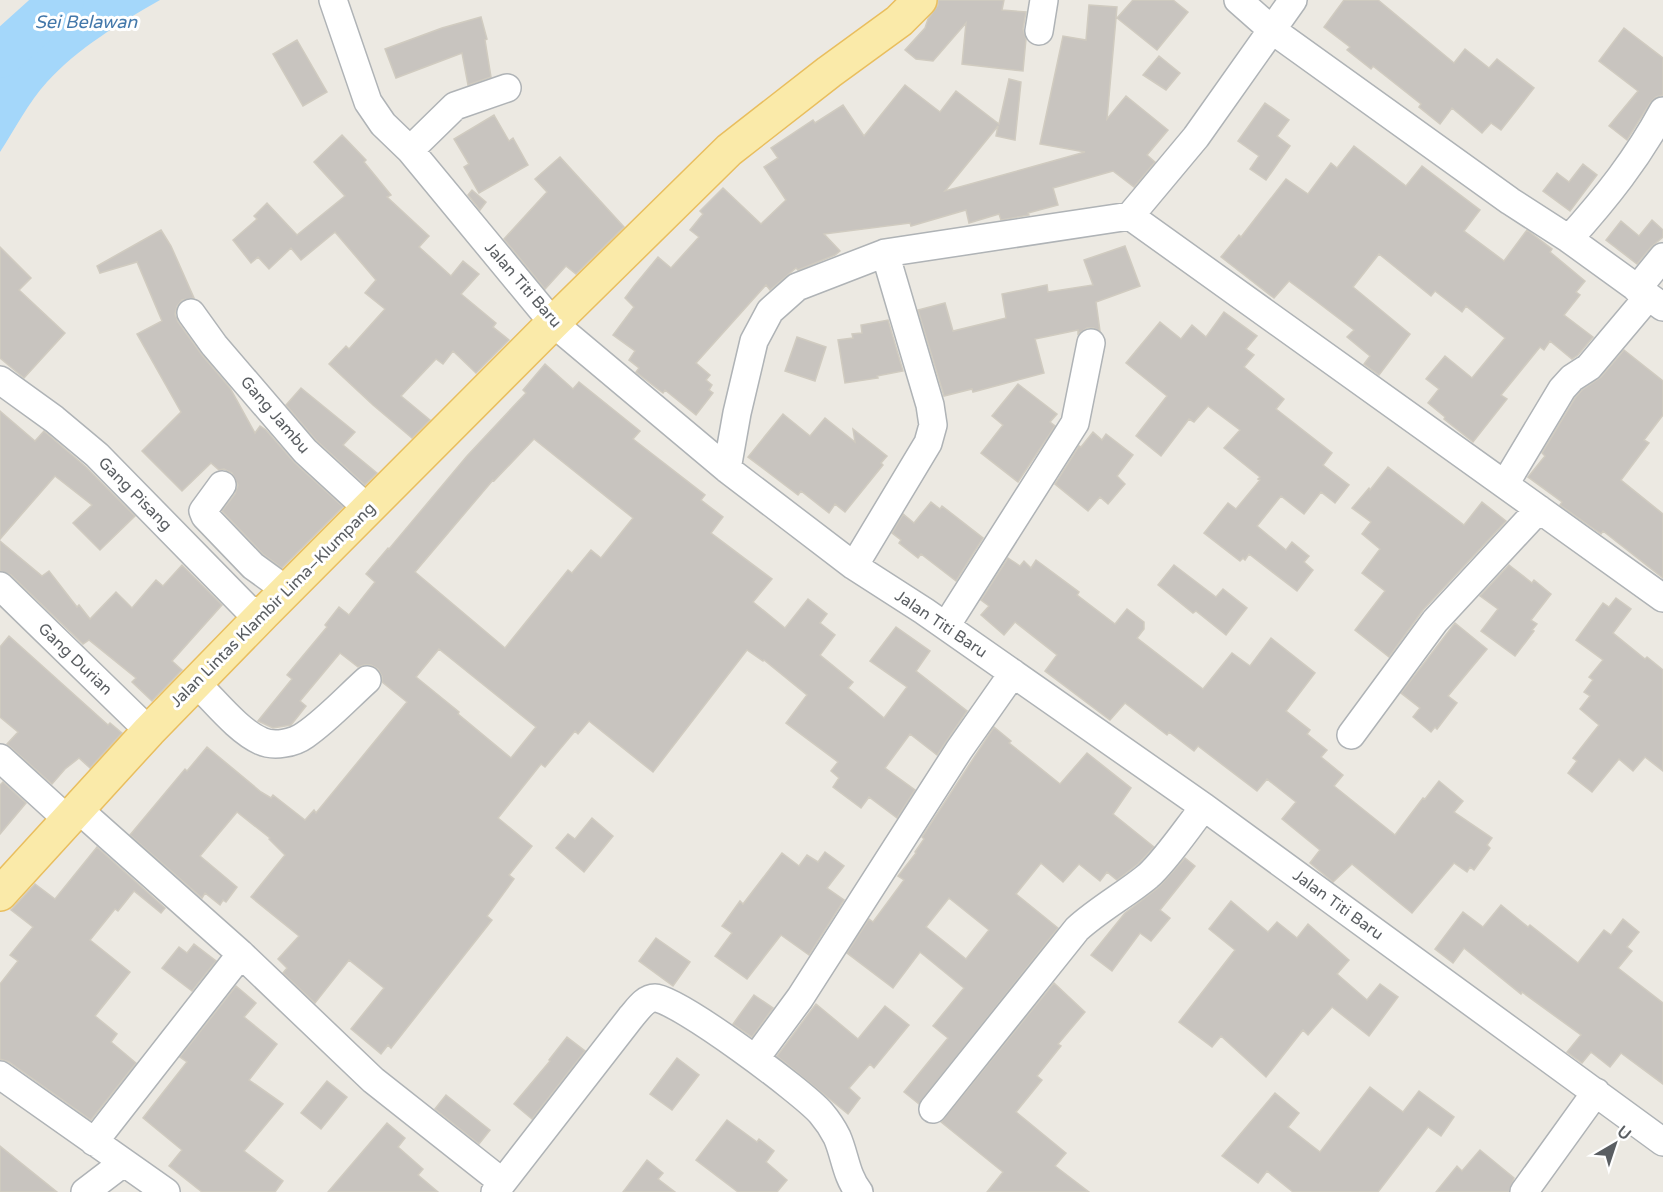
<svg xmlns="http://www.w3.org/2000/svg" width="1663" height="1192" viewBox="0 0 1663 1192" font-family="'Varela Round',sans-serif">
<style>
.water{fill:#a4d7fa}
.lines{fill:none;stroke-linecap:round;stroke-linejoin:round}
.river{stroke:#a4d7fa;stroke-width:44}
.building{fill:#c8c4bf;stroke:#d0cbc0;stroke-width:1.5;fill-rule:evenodd}
.minor-casing{stroke:#afb3b6;stroke-width:30}
.major-casing{stroke:#e9be5e;stroke-width:36}
.minor{stroke:#fff;stroke-width:27}
.major{stroke:#faeaa9;stroke-width:33}
.labels{text-anchor:middle;dominant-baseline:central;stroke-width:6;stroke-linejoin:round;paint-order:stroke}
.street-label{font-size:16px;fill:#5a5e62;stroke:#fff}
.water-label{font-size:18px;font-style:italic;fill:#4378aa;stroke:#fff}
</style>
<rect width="100%" height="100%" fill="#ece9e2"/>
<!-- water -->
<path class="water" d="M78,0H160C121,22 77,49 47,82C28,103 15,129 0,152V69Z"/>
<g class="lines">
<!-- river -->
<path class="river" d="M0,56L62,0"/>
</g>
<!-- building -->
<path class="building" d="M938,0H1004L1002,10L1026,12L1023,29L1026,39L1023,71L962,64L966,23L933,61L916,59L905,50L925,28L928,19L938,5Z
M1133,0H1173L1188,12L1157,50L1117,18Z
M1344,0H1378L1454,63L1465,49L1489,68L1497,59L1534,88L1501,130L1491,123L1482,133L1452,108L1440,124L1419,107L1421,104L1373,66L1371,69L1347,50L1350,47L1324,27Z
M1089,5L1117,7L1107,119L1126,96L1168,130L1147,155L1155,162L1134,187L1113,171L1053,188L1058,205L1028,213L1029,215L1001,220L999,214L969,223L966,210L911,226L910,223L824,234L840,251L835,255L798,270L796,268L770,290L766,285L696,363L710,375L706,380L712,385L709,390L713,393L696,415L665,390L663,393L636,372L639,368L629,360L635,351L613,335L634,307L625,298L634,286L658,257L671,268L699,237L690,230L703,214L700,211L723,188L761,224L786,200L764,167L778,158L771,148L813,120L815,123L843,105L864,136L905,85L940,112L956,91L999,124L1009,79L1021,82L1015,140L996,136L998,126L945,191L1085,152L1040,144L1063,36L1086,40Z
M481,17L487,39L485,40L491,77L468,85L462,53L396,78L385,49L442,28Z
M1624,28L1663,58V95L1656,97L1650,103L1627,140L1609,126L1638,91L1599,61Z
M297,40L327,92L303,106L273,54Z
M1159,56L1180,73L1166,90L1143,75Z
M1265,103L1289,120L1277,136L1290,146L1266,180L1250,169L1259,156L1238,141Z
M494,115L509,141L513,138L528,165L479,193L464,167L469,164L454,139Z
M342,135L366,160L364,162L391,195L387,197L429,236L419,247L451,276L463,261L479,274L461,294L496,323L493,327L509,340L476,373L453,351L443,364L436,359L401,396L430,420L412,438L373,405L329,364L346,346L349,349L385,309L365,293L376,280L335,232L301,260L291,248L269,269L258,257L251,263L233,240L257,219L254,216L267,203L297,235L345,196L314,162Z
M1354,146L1406,186L1422,166L1480,210L1464,231L1504,261L1527,230L1552,249L1550,252L1585,281L1576,292L1580,295L1564,315L1593,337L1578,355L1572,359L1550,341L1544,350L1540,347L1501,395L1507,399L1473,442L1444,419L1445,417L1428,403L1439,389L1426,379L1445,356L1472,378L1505,338L1466,306L1462,312L1435,291L1431,296L1379,254L1353,287L1410,334L1379,375L1364,364L1370,356L1347,337L1354,330L1316,301L1289,281L1274,298L1221,257L1239,235L1241,237L1286,179L1308,194L1331,163L1337,168Z
M560,157L624,227L576,274L566,266L545,289L504,239L547,192L535,179Z
M1583,164L1597,175L1570,211L1543,191L1557,173L1569,182Z
M472,190L486,202L480,210L468,195Z
M1652,220L1663,230V237L1651,247L1637,264L1606,240L1621,221L1639,236Z
M161,230L171,246L194,298L182,300L177,306L175,314L178,322L202,355L230,388L255,433L260,426L266,430L294,462L343,507L282,568L263,554L222,511L235,494L238,485L232,473L224,469L219,470L211,463L182,491L142,451L181,412L137,334L162,321L137,262L100,273L97,266Z
M1125,246L1140,286L1096,302L1100,331L1094,328H1087L1078,334V330L1035,339L1044,373L973,392L972,389L944,396L918,310L945,303L953,331L1006,318L1002,294L1047,285L1048,292L1093,285L1084,260Z
M0,247L31,278L19,290L65,333L24,378L0,358Z
M1224,312L1257,336L1246,349L1254,355L1244,367L1284,399L1276,409L1332,453L1323,465L1349,485L1335,503L1321,492L1304,514L1281,496L1257,526L1286,550L1292,542L1309,556L1304,562L1313,570L1297,591L1249,554L1245,560L1243,558L1240,561L1204,533L1228,503L1236,509L1260,480L1258,479L1260,477L1224,448L1240,430L1208,406L1194,422L1189,419L1161,456L1136,436L1167,396L1126,363L1160,322L1181,339L1192,325L1206,337Z
M888,320L903,371L877,376L878,378L845,383L838,340L853,338L852,334L862,333L861,325Z
M797,337L826,347L815,381L785,371Z
M1624,350L1663,381V415L1644,440L1649,443L1621,480L1663,514V578L1603,531L1601,534L1560,505L1562,502L1528,477L1545,456L1542,453L1575,398L1582,390L1601,377Z
M545,364L573,389L579,382L640,431L633,439L705,495L701,500L723,517L711,533L772,579L753,602L785,628L808,599L827,614L820,623L835,635L820,655L853,682L848,688L884,718L907,687L870,661L896,627L930,651L916,671L967,711L937,755L910,734L885,768L915,790L897,818L869,797L861,808L833,787L839,778L831,771L838,762L786,723L807,695L764,660L763,661L747,650L653,772L589,721L578,734L575,731L545,767L541,764L498,818L532,846L509,875L514,879L487,916L492,920L391,1048L388,1045L381,1054L351,1029L384,988L349,960L315,1003L283,973L287,968L278,959L299,936L251,897L285,855L269,839L270,838L237,812L200,856L237,887L226,902L223,900L220,905L205,893L202,898L130,835L185,769L187,771L207,747L261,792L271,798L273,795L305,820L314,810L316,813L407,702L382,682V676L378,669L371,665H364L358,667L340,653L300,701L306,706L291,725L273,728L258,721L292,679L287,675L327,627L325,625L339,607L349,615L375,582L366,574L388,548L389,549L467,456L526,393L523,390ZM534,439L633,518L601,558L591,550L572,573L568,570L505,648L415,572L493,480L494,481ZM439,649L536,727L511,758L458,714L459,712L416,677Z
M1018,384L1057,414L1050,422L1055,426L1018,482L981,453L1003,425L992,416Z
M301,388L355,432L343,445L377,473L365,485L316,440L286,405Z
M0,411L35,441L44,431L86,467L135,516L100,550L73,523L92,505L55,476L0,539Z
M783,414L810,436L825,418L855,442L853,429L887,456L881,463L883,465L845,512L835,504L829,513L801,491L798,495L748,457Z
M1093,432L1102,440L1106,434L1133,455L1117,476L1125,484L1108,504L1100,497L1088,511L1055,484L1079,446L1081,447Z
M1388,467L1464,525L1482,502L1506,521L1423,610L1389,657L1355,630L1385,591L1362,573L1380,549L1362,534L1371,522L1352,508L1369,488L1370,490Z
M931,502L940,509L942,506L983,538L956,581L921,554L918,558L899,543L901,540L892,533L903,514L914,523Z
M0,541L42,576L49,571L77,607L79,605L90,619L116,592L132,608L156,580L163,586L182,565L222,605L172,661L182,670L152,701L132,682L136,678L89,640L83,644L11,575L0,571Z
M1008,558L1020,566L1024,561L1031,568L1036,560L1079,592L1077,595L1115,624L1127,609L1144,622V629L1137,638L1203,689L1232,653L1250,666L1271,638L1315,673L1286,711L1310,730L1307,734L1327,750L1321,757L1343,775L1334,786L1395,835L1423,798L1425,799L1439,781L1463,801L1454,812L1492,838L1487,845L1490,848L1474,870L1470,867L1467,872L1454,863L1412,913L1352,864L1333,882L1310,863L1320,850L1282,819L1296,802L1267,779L1257,791L1198,746L1194,751L1169,732L1167,735L1125,703L1110,720L1045,671L1057,655L1015,622L1004,635L981,615L989,606L981,600Z
M1174,565L1216,597L1223,589L1247,608L1226,635L1196,611L1193,613L1158,585Z
M1509,565L1532,583L1534,580L1551,594L1531,620L1537,624L1532,630L1534,631L1515,656L1481,631L1498,609L1480,596Z
M1616,598L1631,609L1613,633L1645,659L1647,657L1663,670V771L1645,757L1633,771L1619,759L1592,792L1568,773L1577,761L1573,758L1599,725L1580,709L1590,696L1584,692L1593,680L1589,677L1603,660L1576,640L1603,603L1609,607Z
M1455,623L1487,649L1448,696L1457,703L1437,729L1435,727L1431,732L1413,717L1420,708L1401,693Z
M9,636L108,725L110,723L122,733L90,768L79,758L65,769L52,784L7,744L18,732L0,717V647Z
M994,727L1011,741L1009,743L1060,784L1087,753L1131,788L1113,814L1154,847L1138,864L1117,880L1107,872L1100,881L1079,864L1063,882L1041,863L1016,894L1058,928L919,1104L904,1092L948,1038L933,1026L964,988L920,952L893,988L847,953L869,919L873,922L904,880L898,876L916,853L915,852L924,839L922,837ZM949,898L989,930L966,959L926,927Z
M3,782L26,803L0,834V785Z
M592,818L613,836L584,872L556,848L568,834L575,839Z
M97,847L165,908L161,913L134,891L118,911L115,909L90,940L130,972L95,1016L117,1034L111,1042L136,1063L91,1120L9,1062L0,1059V984L18,961L10,955L33,927L11,910L35,884L55,899Z
M825,852L844,866L827,888L844,900L809,955L781,935L747,979L715,956L732,933L722,926L740,901L743,904L782,853L799,866L807,855L818,862Z
M1185,858L1195,866L1160,910L1170,918L1151,941L1140,933L1112,971L1091,955L1125,913L1159,887Z
M1231,901L1268,932L1277,922L1297,938L1308,924L1349,960L1337,974L1367,1000L1380,984L1398,997L1369,1036L1332,1007L1308,1035L1303,1030L1266,1077L1221,1036L1212,1047L1179,1022L1235,950L1209,929Z
M1501,905L1528,927L1530,925L1578,963L1604,930L1611,935L1623,919L1639,932L1627,947L1632,951L1618,968L1663,1003V1084L1621,1053L1610,1067L1591,1052L1582,1063L1567,1052L1581,1035L1522,992L1521,994L1464,948L1453,963L1435,949L1463,912L1483,927Z
M656,938L690,962L673,986L639,961Z
M194,944L216,961L192,991L162,968L179,947L187,953Z
M1054,983L1085,1012L1058,1044L1061,1046L1037,1076L1042,1080L1016,1112L1066,1153L1055,1166L1089,1192H987L1003,1172L941,1122Z
M236,986L256,1003L244,1017L277,1044L249,1080L283,1104L244,1151L283,1181L275,1192H202L169,1166L182,1150L143,1118L187,1062L180,1057Z
M754,995L773,1008L752,1037L733,1024Z
M816,1004L858,1039L885,1006L909,1025L874,1068L870,1064L849,1088L860,1098L848,1114L777,1056Z
M567,1037L585,1051L532,1119L514,1104L550,1061L549,1060Z
M677,1058L699,1075L672,1110L650,1094Z
M327,1081L347,1097L321,1129L301,1113Z
M1370,1087L1403,1112L1419,1091L1454,1117L1441,1136L1428,1127L1378,1192H1293L1267,1171L1258,1183L1222,1156L1275,1093L1299,1113L1288,1127L1320,1152Z
M446,1095L490,1130L479,1144L435,1109Z
M727,1120L757,1142L759,1139L774,1151L766,1162L787,1180L777,1192H738L696,1160Z
M387,1123L405,1138L398,1147L423,1169L418,1175L438,1192H328Z
M0,1146L57,1192H0Z
M1480,1150L1514,1178L1509,1192H1436L1457,1166L1462,1171Z
M647,1160L663,1173L658,1179L675,1192H623Z"/>
<g class="lines">
<defs>
<path id="minor" d="M333,0L368,102L383,124L410,150L553,323L727,469L854,566L924,611L1204,807L1663,1142
M1238,0L1272,30L1510,201L1569,239L1663,307
M1039,31L1044,0
M410,150L455,106L507,88
M1130,216L1663,598
M1569,239C1606,198 1637,159 1663,111
M1637,289L1663,257
M191,313L214,345L305,451L368,509
M0,380L54,419L97,455L248,609L264,613
M727,469L737,413L754,341L770,311L797,287L885,253L1130,216L1196,137L1293,0
M1505,484L1562,389L1572,378L1589,367L1648,297
M222,485L203,511L205,516L253,566L286,590
M854,566L928,443L933,425L930,405L885,253
M0,586L149,731
M946,626L1075,423L1091,343
M196,683C214,700 238,731 261,741C274,747 294,743 305,735C327,720 347,698 367,680
M1351,735L1435,621L1539,509
M0,758L68,820
M78,809L241,954L373,1080L502,1182
M755,1059L800,998L959,750L1013,673
M0,1075L166,1192
M933,1109L1077,929C1099,909 1125,895 1148,876C1166,860 1188,827 1204,807
M94,1142L241,954
M85,1192L123,1163
M495,1192L631,1017C638,1009 645,998 655,998C677,998 804,1093 821,1113C827,1120 833,1129 837,1137C845,1155 846,1176 859,1192
M1524,1192L1596,1092"/>
<path id="major" d="M0,894L149,731L264,613L553,323L729,150L829,72L899,21L920,0"/>
</defs>
<!-- minor casing -->
<use href="#minor" class="minor-casing"/>
<!-- major casing -->
<use href="#major" class="major-casing"/>
<!-- minor -->
<use href="#minor" class="minor"/>
<!-- major -->
<use href="#major" class="major"/>
</g>
<g class="labels">
<!-- street labels -->
<g class="street-label">
<text transform="translate(523 285) rotate(49)">Jalan Titi Baru</text>
<text transform="translate(275 415) rotate(49)">Gang Jambu</text>
<text transform="translate(135 494) rotate(45)">Gang Pisang</text>
<text transform="translate(273 605) rotate(-45)">Jalan Lintas Klambir Lima–Klumpang</text>
<text transform="translate(941 624) rotate(34)">Jalan Titi Baru</text>
<text transform="translate(75 659) rotate(44)">Gang Durian</text>
<text transform="translate(1338 905) rotate(36)">Jalan Titi Baru</text>
</g>
<!-- water labels -->
<g class="water-label">
<text x="86" y="22">Sei Belawan</text>
</g>
</g>
<!-- north arrow -->
<g transform="translate(1615 1144) rotate(39)" stroke="#ffffff" stroke-width="4.5" paint-order="stroke">
<path d="M0-4.5L10 22L0 15L-10 22Z" fill="#5a5e62"/>
<text y="-9" font-size="16" font-weight="bold" text-anchor="middle" fill="#5a5e62">U</text>
</g>
</svg>
